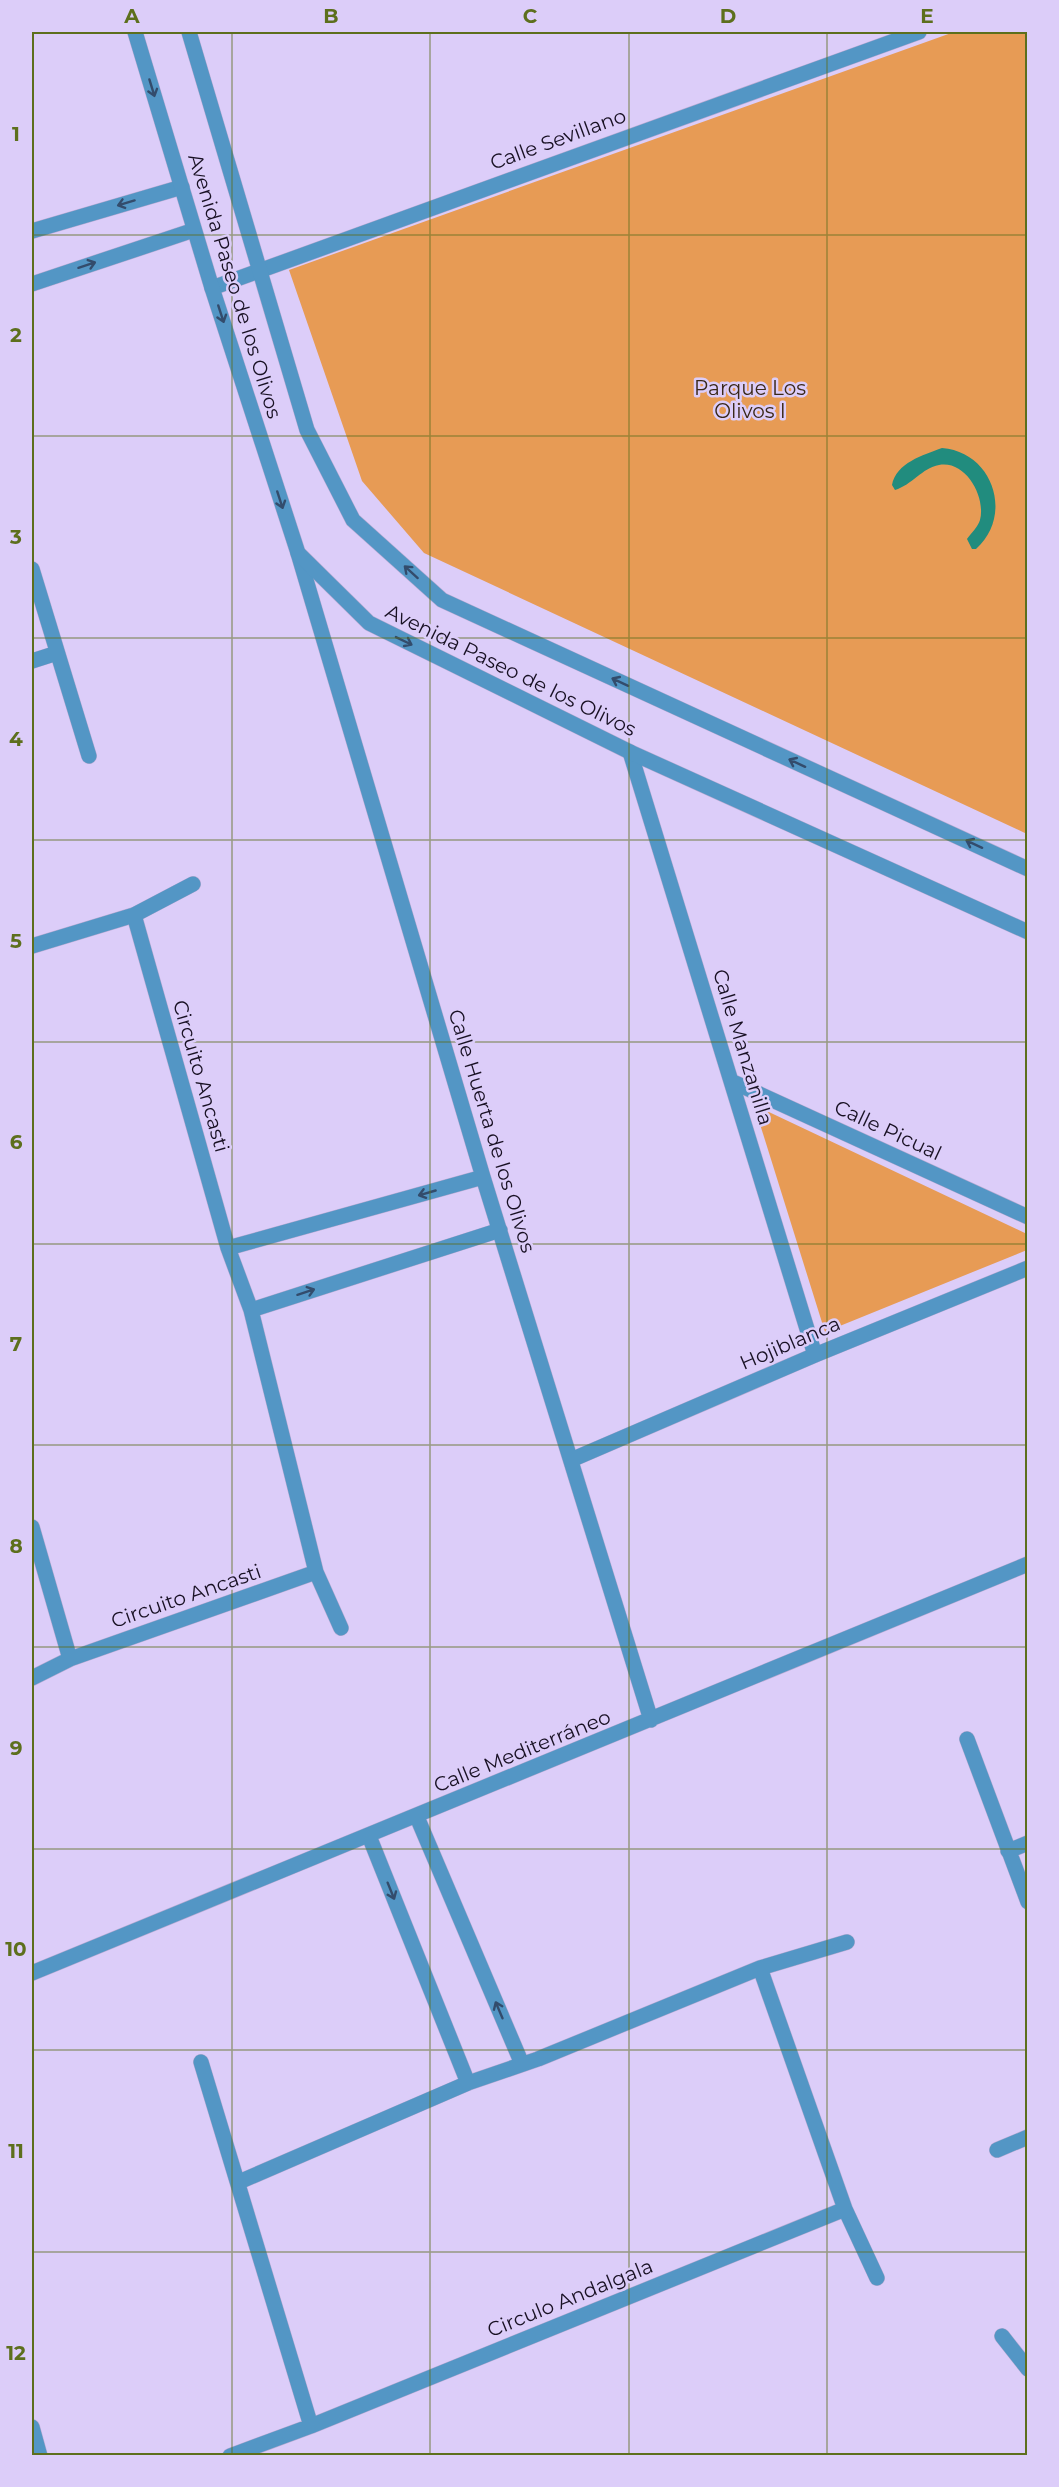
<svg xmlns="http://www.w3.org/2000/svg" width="1059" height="2487" viewBox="0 0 1059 2487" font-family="Montserrat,sans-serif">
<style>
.green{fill:#e79b55}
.water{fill:#218c7e}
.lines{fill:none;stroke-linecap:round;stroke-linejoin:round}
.minor-casing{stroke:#b9abd2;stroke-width:16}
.tertiary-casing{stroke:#b9abd2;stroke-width:16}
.minor{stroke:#5396c5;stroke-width:15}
.tertiary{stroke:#5396c5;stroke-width:15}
.oneway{stroke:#334c6c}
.grid{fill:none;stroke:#5d6f1d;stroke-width:1.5;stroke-opacity:0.55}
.labels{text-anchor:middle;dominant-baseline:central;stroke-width:5;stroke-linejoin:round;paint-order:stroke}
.street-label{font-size:20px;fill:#181023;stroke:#dccdf9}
.park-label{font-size:20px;fill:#3a2818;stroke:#dccdf9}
.neatline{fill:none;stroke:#5d6f1d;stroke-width:2}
.grid-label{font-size:20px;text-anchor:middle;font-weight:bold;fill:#5d6f1d}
</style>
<rect width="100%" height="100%" fill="#dccdf9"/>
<!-- green -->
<path class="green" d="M954,32H1027V834L424,553L362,481L289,270Z
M754,1105L1027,1234V1250L825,1332Z"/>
<!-- water -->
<path class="water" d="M942,448C993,452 1014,515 976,549H972L967,539C971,533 978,527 980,520C986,497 966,460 939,465C922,468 912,485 895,490L892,485C896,463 923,455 942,448Z"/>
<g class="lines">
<defs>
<path id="minor" d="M32,231L182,187
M32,284L194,230
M212,288L919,32
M298,553L483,1177L651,1720
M32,569L89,756
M32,661L57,653
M630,752L815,1355
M134,915L228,1248L251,1310L316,1572L341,1628
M32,946L134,915L193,884
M731,1081L1028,1217
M228,1248L483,1177
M251,1310L500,1230
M571,1460L815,1355L1028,1268
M32,1527L70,1659
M32,1678L70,1659L316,1572
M967,1739L1028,1902
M417,1817L522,2064
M369,1836L468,2083
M1008,1851L1028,1843
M760,1968L845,2209L877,2278
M32,1973L1028,1564
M201,2062L311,2426
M997,2150L1028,2137
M239,2182L468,2083L538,2059L760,1968L847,1942
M1002,2336L1028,2369
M32,2427L40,2456
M230,2456L311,2426L845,2209"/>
<path id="tertiary" d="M135,32L212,288L298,553L369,623L630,752L1028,932
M189,32L307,430L353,520L442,600L1028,869"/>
</defs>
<!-- minor casing -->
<use href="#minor" class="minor-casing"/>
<!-- tertiary casing -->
<use href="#tertiary" class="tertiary-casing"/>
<!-- minor -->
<use href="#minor" class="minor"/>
<!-- tertiary -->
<use href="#tertiary" class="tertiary"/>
</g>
<!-- one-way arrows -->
<defs><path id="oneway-shaft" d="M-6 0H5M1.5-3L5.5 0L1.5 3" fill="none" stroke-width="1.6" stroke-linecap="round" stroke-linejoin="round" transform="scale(1.5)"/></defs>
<g class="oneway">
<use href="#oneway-shaft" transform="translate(152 88) rotate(73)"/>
<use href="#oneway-shaft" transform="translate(126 203) rotate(163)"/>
<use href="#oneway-shaft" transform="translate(87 265) rotate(-18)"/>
<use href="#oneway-shaft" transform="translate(221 314) rotate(72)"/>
<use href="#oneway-shaft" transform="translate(280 500) rotate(72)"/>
<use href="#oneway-shaft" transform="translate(411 572) rotate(-138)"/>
<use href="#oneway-shaft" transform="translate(404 641) rotate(26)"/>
<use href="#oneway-shaft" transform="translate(620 682) rotate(-155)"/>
<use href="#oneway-shaft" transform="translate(797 763) rotate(-155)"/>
<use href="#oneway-shaft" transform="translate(974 844) rotate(-155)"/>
<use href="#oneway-shaft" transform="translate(427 1193) rotate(164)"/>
<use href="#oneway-shaft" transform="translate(306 1292) rotate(-18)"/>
<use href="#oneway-shaft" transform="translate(391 1891) rotate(68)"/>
<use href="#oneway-shaft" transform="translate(499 2010) rotate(-113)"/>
</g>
<!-- grid -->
<path class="grid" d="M232,32V2456M430,32V2456M629,32V2456M827,32V2456M32,235H1028M32,436H1028M32,638H1028M32,840H1028M32,1042H1028M32,1244H1028M32,1445H1028M32,1647H1028M32,1849H1028M32,2050H1028M32,2252H1028"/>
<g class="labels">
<!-- street labels -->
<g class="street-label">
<text transform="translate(558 139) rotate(-20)">Calle Sevillano</text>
<text transform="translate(235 286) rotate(73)">Avenida Paseo de los Olivos</text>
<text transform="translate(511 670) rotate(26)">Avenida Paseo de los Olivos</text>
<text transform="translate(743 1047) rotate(73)">Calle Manzanilla</text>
<text transform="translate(201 1076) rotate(74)">Circuito Ancasti</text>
<text transform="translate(888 1130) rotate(25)">Calle Picual</text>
<text transform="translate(492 1131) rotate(73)">Calle Huerta de los Olivos</text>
<text transform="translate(790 1343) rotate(-23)">Hojiblanca</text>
<text transform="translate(186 1596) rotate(-19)">Circuito Ancasti</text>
<text transform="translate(522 1751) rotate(-22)">Calle Mediterráneo</text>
<text transform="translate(570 2298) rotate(-22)">Circulo Andalgala</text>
</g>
<!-- park labels -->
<g class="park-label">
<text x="750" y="388">Parque Los<tspan x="750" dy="23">Olivos I</tspan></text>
</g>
</g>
<!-- border -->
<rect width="1059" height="2487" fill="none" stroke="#dccdf9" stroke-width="66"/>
<rect x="33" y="33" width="993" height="2421" class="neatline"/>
<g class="grid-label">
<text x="132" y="23">A</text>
<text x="331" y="23">B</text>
<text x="530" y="23">C</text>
<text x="728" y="23">D</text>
<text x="927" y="23">E</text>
<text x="16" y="141">1</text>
<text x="16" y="342">2</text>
<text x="16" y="544">3</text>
<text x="16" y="746">4</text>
<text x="16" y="948">5</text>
<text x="16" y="1149">6</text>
<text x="16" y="1351">7</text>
<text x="16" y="1553">8</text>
<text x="16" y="1755">9</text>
<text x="16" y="1956">10</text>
<text x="16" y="2158">11</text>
<text x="16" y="2360">12</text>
</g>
</svg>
